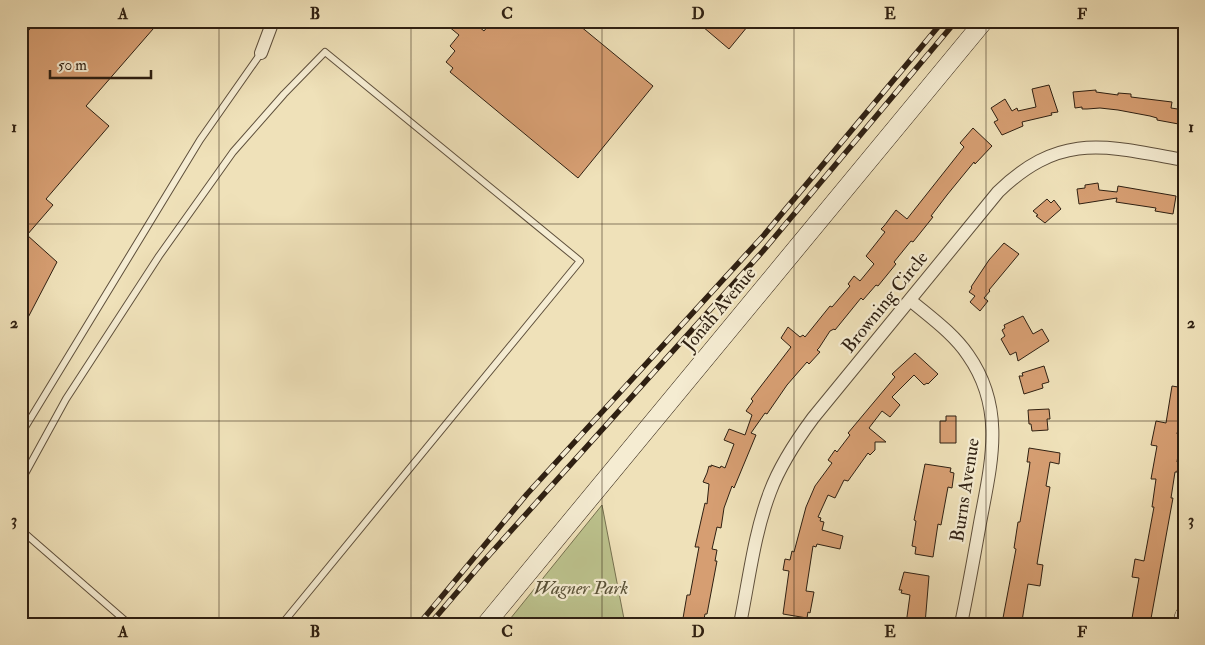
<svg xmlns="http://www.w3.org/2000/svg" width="1205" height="645" viewBox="0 0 1205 645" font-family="'IM FELL Double Pica',serif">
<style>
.green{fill:#bcc28d;stroke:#767150}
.building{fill:#d69e72;stroke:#2f2012}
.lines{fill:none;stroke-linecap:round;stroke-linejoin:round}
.lane-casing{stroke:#5f503c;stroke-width:8}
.street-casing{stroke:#5f503c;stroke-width:14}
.secondary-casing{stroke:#2f2012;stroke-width:19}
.lane{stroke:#f5ecd2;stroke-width:6}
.street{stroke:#f5ecd2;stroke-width:12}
.secondary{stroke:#f5ecd2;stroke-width:18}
.rail-casing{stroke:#2f2012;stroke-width:5.5}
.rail{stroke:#f5ecd2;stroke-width:4;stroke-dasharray:11;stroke-linecap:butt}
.grid{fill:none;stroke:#2f2012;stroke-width:1;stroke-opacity:0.55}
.labels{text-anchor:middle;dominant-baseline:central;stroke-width:4.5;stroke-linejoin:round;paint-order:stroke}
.street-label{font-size:19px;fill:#2f2012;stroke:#f5ecd2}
.park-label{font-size:19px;font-style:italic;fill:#595137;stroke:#f5ecd2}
.neatline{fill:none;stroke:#2f2012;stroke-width:2}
.grid-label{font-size:16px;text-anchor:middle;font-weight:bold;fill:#2f2012}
</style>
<rect width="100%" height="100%" fill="#efe1b9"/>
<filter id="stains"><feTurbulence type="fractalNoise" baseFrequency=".004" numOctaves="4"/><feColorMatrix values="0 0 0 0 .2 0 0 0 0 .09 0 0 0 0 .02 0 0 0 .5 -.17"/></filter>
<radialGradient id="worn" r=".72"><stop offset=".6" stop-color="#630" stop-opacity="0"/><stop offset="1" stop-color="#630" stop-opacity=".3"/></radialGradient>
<!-- green -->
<path class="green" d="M602,505L625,624H506Z"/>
<!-- building -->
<path class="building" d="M37,21H160L86,106L109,126L46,199L53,205L27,235L57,262L21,331V39Z
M442,21H472L484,31L492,21H574L653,86L578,178L450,72L453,68L446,62L455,51L450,46L459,35Z
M696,21H752L729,49Z
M1049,85L1058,112L1051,113L1052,115L1022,122L1023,126L1002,135L994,122L998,120L991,108L1005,99L1012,111L1017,108L1018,111L1036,107L1032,89Z
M1096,90V92L1118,95V93L1131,94V97L1172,102L1171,108L1184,110V125L1157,120V118L1150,116L1118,110L1100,108L1087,109H1082V107L1075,108L1073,92Z
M973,128L992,146L975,164L974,162L947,195L931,216L933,217L913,242L911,241L894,262L896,264L878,286L876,285L863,300L861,298L835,330L834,329L830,331L819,348L817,350L820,352L809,364L807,362L787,385L767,414L765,413L751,433L756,435L734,488L732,486L724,508L721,528L717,527L712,549L717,550L715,561H717L707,614H705L703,624H682L687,595H690L699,547H695L705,503L707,504L709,484L703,482L707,473L709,466L711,467V465L720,468L721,466L725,468L734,444L724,440L729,429L745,435L752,415L746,411L753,401L751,399L791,347L781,338L788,327L800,337L803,335L805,337L830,306L832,307L850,286L848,284L854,276L860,281L874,264L866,256L885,232L881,229L884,226L896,210L907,219L964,147L960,143Z
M1098,183L1099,190L1117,192L1118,186L1176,196L1173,214L1155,211L1156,208L1116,202L1117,198L1079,204L1077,189L1085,188V185Z
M1047,199L1051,203L1054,200L1061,209L1045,223L1036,216L1038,215L1033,211Z
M1004,243L1019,254L989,290L990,291L984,298L988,301L980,311L970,302L975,296L969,292L972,288L971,287L989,260Z
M1023,316L1033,334L1042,329L1049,341L1018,361L1016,352L1010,355L1001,339L1005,336L1002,330L1005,328L1004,325Z
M915,353L938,374L928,384L927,383L924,385L914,375L892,397L900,405L890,417L882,411L869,428L886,442H875V450L870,455L868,453L848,481L844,480L835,498L828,495L818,517L821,518L820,521L824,522L822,530L843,536L840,549L817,544L816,547L813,546L806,591L814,592L810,613L808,612L807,618L783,614L789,571L783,570L785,559L790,560L792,551L794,552L806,507L815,486L832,463L828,460L835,450L837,452L850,435L848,433L895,377L892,374Z
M1044,366L1049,382L1042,384L1043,388L1024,394L1019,376H1023L1022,373Z
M1172,386L1184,388V409H1182L1177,434L1181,435L1177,462H1179L1177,472H1175L1171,498H1173L1150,624H1131L1139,578L1132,577L1135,559L1144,561L1154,507H1152L1156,479H1151L1157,446L1151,445L1156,421L1166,423Z
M1049,409L1050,419H1047L1048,430L1032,431L1031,424H1029L1028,410Z
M946,416H956V443H940V421H946Z
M1029,448L1060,453L1059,464L1050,462L1046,486L1050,487L1037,564L1043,565L1040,586L1028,584L1022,621L1003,618L1016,549L1014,548L1018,522H1020L1029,470L1030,462H1027Z
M925,464L951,468L950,472L954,473L952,488L948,487L941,525L938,524L933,557L915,554L916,547L912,546L916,521L914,520Z
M904,572L929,576L925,624H906L910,595L901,593L902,590H899Z"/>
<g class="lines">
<defs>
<path id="lane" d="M21,434L200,140L261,53
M21,481L66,399L159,256L233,152L284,94L325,52L580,261L282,624
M21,530L129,624"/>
<path id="street" d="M261,53L273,21
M910,300C930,317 953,333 968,355C1006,409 991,464 980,523C974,557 968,590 961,624
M740,624C749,580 754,534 770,492C780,465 796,441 813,418L998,192C1061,131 1106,146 1184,160"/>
<path id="secondary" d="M486,624L984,21
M1182,624L1184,616"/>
</defs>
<!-- lane casing -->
<use href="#lane" class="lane-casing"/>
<!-- street casing -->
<use href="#street" class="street-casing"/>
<!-- secondary casing -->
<use href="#secondary" class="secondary-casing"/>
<!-- lane -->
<use href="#lane" class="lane"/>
<!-- street -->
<use href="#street" class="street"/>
<!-- secondary -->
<use href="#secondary" class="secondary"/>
<defs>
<path id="rail" d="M419,624L527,494L764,235L943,21
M430,624L482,563L763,251L956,21"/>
</defs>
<!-- rail casing -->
<use href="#rail" class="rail-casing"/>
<!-- rail -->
<use href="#rail" class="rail"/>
</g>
<!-- grid -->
<path class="grid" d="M219,21V624M411,21V624M602,21V624M794,21V624M986,21V624M21,224H1184M21,421H1184"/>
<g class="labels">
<!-- street labels -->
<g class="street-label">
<text transform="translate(885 302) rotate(-51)">Browning Circle</text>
<text transform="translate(719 309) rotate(-50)">Jonah Avenue</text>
<text transform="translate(965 490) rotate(-81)">Burns Avenue</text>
</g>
<!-- park labels -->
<g class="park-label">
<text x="581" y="588">Wagner Park</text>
</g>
</g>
<!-- margin -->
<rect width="1205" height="645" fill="none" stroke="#efe1b9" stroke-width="55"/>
<!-- scale -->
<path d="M50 70v8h101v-8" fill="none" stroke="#2f2012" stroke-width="2.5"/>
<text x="58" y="70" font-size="15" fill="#2f2012" stroke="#f5ecd2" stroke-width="4" paint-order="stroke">50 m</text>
<rect x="28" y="28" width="1150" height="590" class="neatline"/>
<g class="grid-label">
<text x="123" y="19">A</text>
<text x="315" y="19">B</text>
<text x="507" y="19">C</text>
<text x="698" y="19">D</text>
<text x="890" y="19">E</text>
<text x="1082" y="19">F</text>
<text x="14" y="132">1</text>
<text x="1191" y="132">1</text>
<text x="14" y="328">2</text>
<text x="1191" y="328">2</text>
<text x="14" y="525">3</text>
<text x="1191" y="525">3</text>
<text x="123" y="637">A</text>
<text x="315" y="637">B</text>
<text x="507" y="637">C</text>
<text x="698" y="637">D</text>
<text x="890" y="637">E</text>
<text x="1082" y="637">F</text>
</g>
<rect width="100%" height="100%" filter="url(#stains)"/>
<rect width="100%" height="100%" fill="url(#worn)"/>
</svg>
